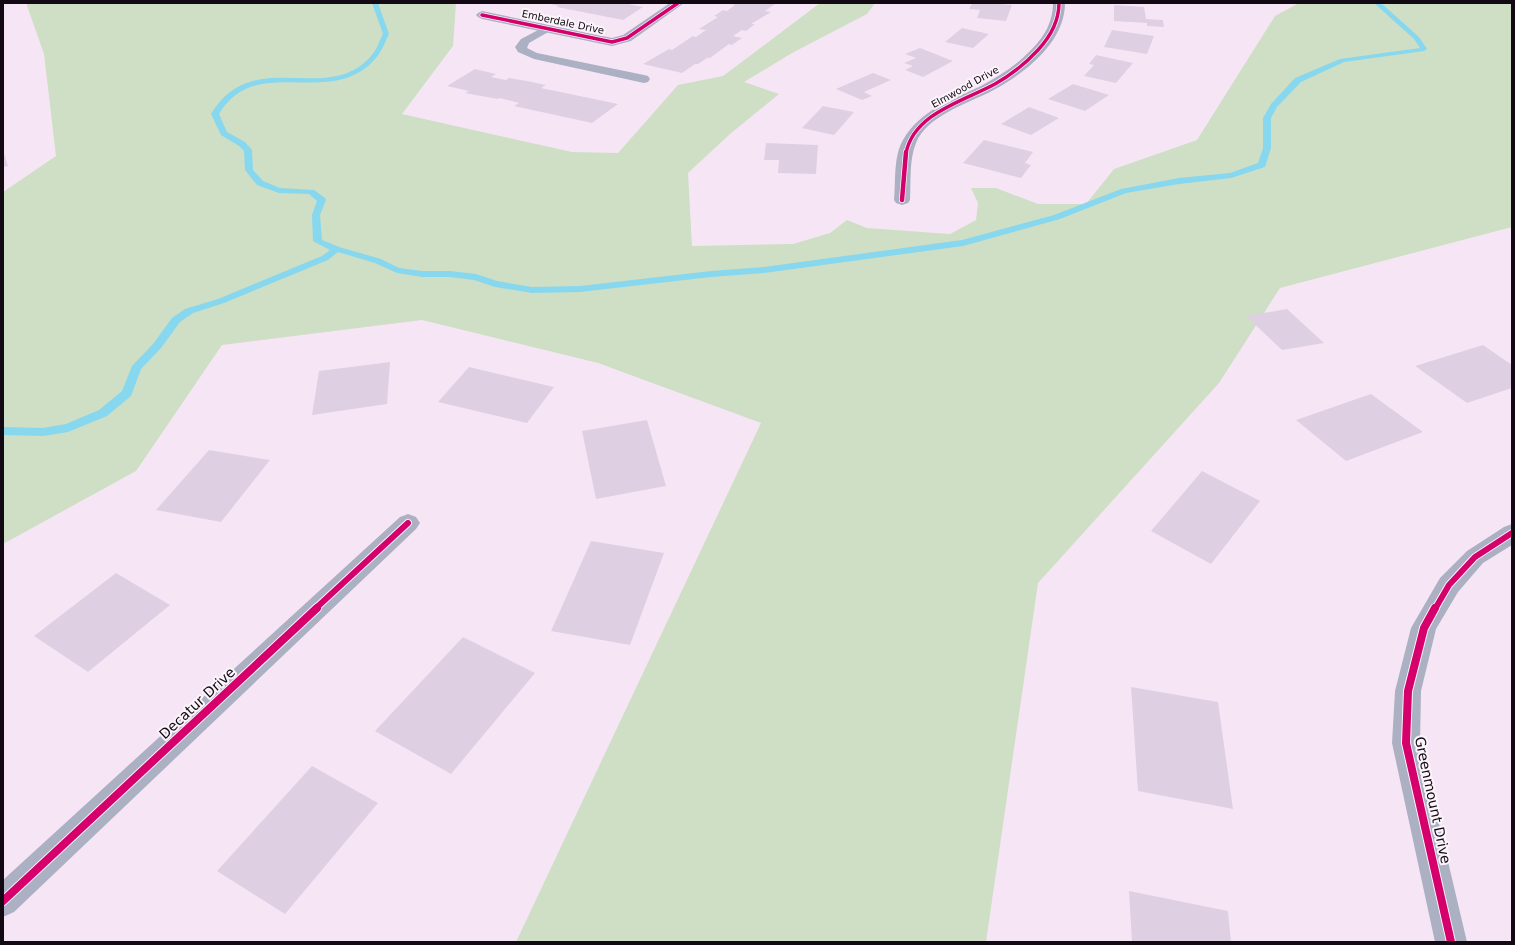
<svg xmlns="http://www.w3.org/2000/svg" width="1515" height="945" viewBox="0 0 1515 945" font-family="'DejaVu Sans',sans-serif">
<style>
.green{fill:#cedfc5}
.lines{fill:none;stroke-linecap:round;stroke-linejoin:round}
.stream{fill:#87d7ef;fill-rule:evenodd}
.building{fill:#dfcfe3}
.service{fill:#abb0c2;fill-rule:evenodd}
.minor{fill:#abb0c2;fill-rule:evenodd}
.cycleway-far3-casing{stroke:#fbf5fb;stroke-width:5}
.cycleway-far2-casing{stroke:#fbf5fb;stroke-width:6}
.cycleway-far1-casing{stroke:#fbf5fb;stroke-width:8}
.cycleway-casing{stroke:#fbf5fb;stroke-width:10}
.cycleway-far3{stroke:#d6006c;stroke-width:3.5}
.cycleway-far2{stroke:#d6006c;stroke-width:4.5}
.cycleway-far1{stroke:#d6006c;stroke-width:6}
.cycleway{stroke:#d6006c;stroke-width:8}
.labels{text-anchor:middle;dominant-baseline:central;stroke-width:4;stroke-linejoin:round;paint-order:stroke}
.far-street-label{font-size:10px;fill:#120912;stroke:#fbf5fb}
.near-street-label{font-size:14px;fill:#120912;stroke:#fbf5fb}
</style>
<rect width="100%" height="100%" fill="#f6e6f5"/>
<!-- green -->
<path class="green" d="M26,3H456L453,46L402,114L572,152L618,153L678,85L723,76L820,3H875L867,14L792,53L744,82L779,94L730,134L688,173L692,246L793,244L830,233L847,220L867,228L950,234L976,220L978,203L971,188H996L1038,204H1086L1114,169L1197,140L1275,16L1299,3H1512V227L1280,288L1219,383L1038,583L986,942H516L761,423L598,363L422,320L222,345L136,471L3,544V192L56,156L44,54Z"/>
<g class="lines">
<!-- stream -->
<path class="stream" d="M372,3H378L389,34C385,42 382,51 376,58C331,111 256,51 219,114L227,132L245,142L252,150L253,170L263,181L280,188L314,190L325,198L326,200L320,215L322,240L339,247L381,259L399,268L422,271H450L476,274L497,281L532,287L580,286L711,271L764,267L962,240L1054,215L1121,189L1179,178L1230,173L1258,163L1263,148V118L1271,104L1295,78L1340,59L1420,48L1414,39L1374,3H1381L1419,37L1427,49L1424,51L1344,62L1301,82L1277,107L1271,118V148L1265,167L1231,178L1179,184L1126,193L1060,219L963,246L764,273L711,277L580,292L532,293L495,287L474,280L450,277H422L397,273L375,263L338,252L328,260L224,303L193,313L180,322L161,348L141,369L131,396L107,416L68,432L43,436L3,435V427L43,428L66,424L99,410L122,391L132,366L153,344L172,318L185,309L218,299L322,256L330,250L313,241L312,215L317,201L309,194L279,193L257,185L245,170L244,151L239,146L221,135L211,114C253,44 327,107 371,56C377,50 379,41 383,34Z"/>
</g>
<!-- building -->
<path class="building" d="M548,3H623L643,7L623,20L557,7L558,6Z
M733,3L775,4L765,11L771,12L751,24H755L746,31L742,30L733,36L742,38L732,45L729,44L710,58H707L698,64H695L682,73L643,64L669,49L672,50L693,36L696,37L706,30L699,29L718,17L714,16L723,10L727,11L735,5L730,4Z
M972,3H991L1012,5L1006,21L977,18L980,10L969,9Z
M1114,5L1144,7L1146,19L1163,20L1164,27L1147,26V23L1114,21Z
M962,28L989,34L973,48L945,42Z
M1112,30L1154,36L1147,54L1104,47Z
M920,48L953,61L923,77L905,70L913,66L904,63L916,58L905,54Z
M1096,55L1133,63L1116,83L1084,76L1094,65L1089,64Z
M475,69L496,74L491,77L506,80L509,78L527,81L546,85L541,88L618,104L592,123L514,106L519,103L500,98L498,99L465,93L469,91L447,86Z
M873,73L891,80L864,92L872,96L862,100L836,89Z
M1073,84L1109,95L1085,111L1048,99Z
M823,106L854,112L834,135L802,128Z
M1029,107L1059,118L1031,135L1001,124Z
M984,140L1033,152L1025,163L1031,165L1021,178L963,163Z
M766,143L818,145L816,174L778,173L779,160H764Z
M3,150L8,166L3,167Z
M1287,309L1324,343L1282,350L1246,316Z
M1483,345L1512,365V388L1467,403L1415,366Z
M390,362L387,404L312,415L319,371Z
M469,367L554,387L527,423L438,402Z
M1371,394L1423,432L1346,461L1296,420Z
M647,420L666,486L596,499L582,431Z
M209,450L270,460L221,522L156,510Z
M1202,471L1260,501L1211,564L1151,531Z
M591,541L664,553L630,645L551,631Z
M116,573L170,605L88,672L34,636Z
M463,637L535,673L451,774L375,731Z
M1131,687L1218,702L1233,809L1138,791Z
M312,766L378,803L285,914L217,871Z
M1129,891L1228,911L1231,942H1132Z"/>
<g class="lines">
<!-- service -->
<path class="service" d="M546,26L551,29L550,31L529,43L527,48L537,53L644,75L648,76L650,79L648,82L644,83L534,59L518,52L515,47L521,39Z"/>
<!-- minor -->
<path class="minor" d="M670,3H684L631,41L612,46L482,19L478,17L476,15L478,13L482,11L612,38L623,35Z
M1053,3H1065C1065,44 1022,75 990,92C966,104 927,116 916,143C909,160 911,182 910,200L908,203L902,205L896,203L894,200C896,182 893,157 903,140C920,110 952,100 981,86C1000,76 1018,64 1032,49C1045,36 1053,21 1053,3Z
M408,514L416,517L420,523L416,529L14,912L3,917V880L400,517Z
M1512,524V545L1483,563L1458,592L1436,629L1421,691L1420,743L1467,942H1435L1392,743L1395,691L1411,628L1440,578L1467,551L1504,527Z"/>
<defs>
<path id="cycleway-far3" d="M482,15L612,42L627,38L678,3
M906,153C914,113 964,101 995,84C1011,75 1026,63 1038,50C1050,37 1059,21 1059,3"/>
<path id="cycleway-far2" d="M902,200L906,152"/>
<path id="cycleway-far1" d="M315,609L408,523
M1435,609L1449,585L1475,557L1512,533"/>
<path id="cycleway" d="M1435,608L1424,628L1408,691L1406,743L1451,942
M3,901L317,608"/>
</defs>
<!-- cycleway-far3 casing -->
<use href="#cycleway-far3" class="cycleway-far3-casing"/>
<!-- cycleway-far2 casing -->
<use href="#cycleway-far2" class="cycleway-far2-casing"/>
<!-- cycleway-far1 casing -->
<use href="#cycleway-far1" class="cycleway-far1-casing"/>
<!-- cycleway casing -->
<use href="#cycleway" class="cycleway-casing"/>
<!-- cycleway-far3 -->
<use href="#cycleway-far3" class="cycleway-far3"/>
<!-- cycleway-far2 -->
<use href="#cycleway-far2" class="cycleway-far2"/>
<!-- cycleway-far1 -->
<use href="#cycleway-far1" class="cycleway-far1"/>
<!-- cycleway -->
<use href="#cycleway" class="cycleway"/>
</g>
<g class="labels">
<!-- far-street labels -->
<g class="far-street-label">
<text transform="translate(563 22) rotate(12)">Emberdale Drive</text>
<text transform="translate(965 87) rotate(-29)">Elmwood Drive</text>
</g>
<!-- near-street labels -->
<g class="near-street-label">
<text transform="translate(197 703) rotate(-43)">Decatur Drive</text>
<text transform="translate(1433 800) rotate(78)">Greenmount Drive</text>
</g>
</g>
<!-- border -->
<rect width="1515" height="945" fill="none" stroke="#120912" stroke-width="8"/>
</svg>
